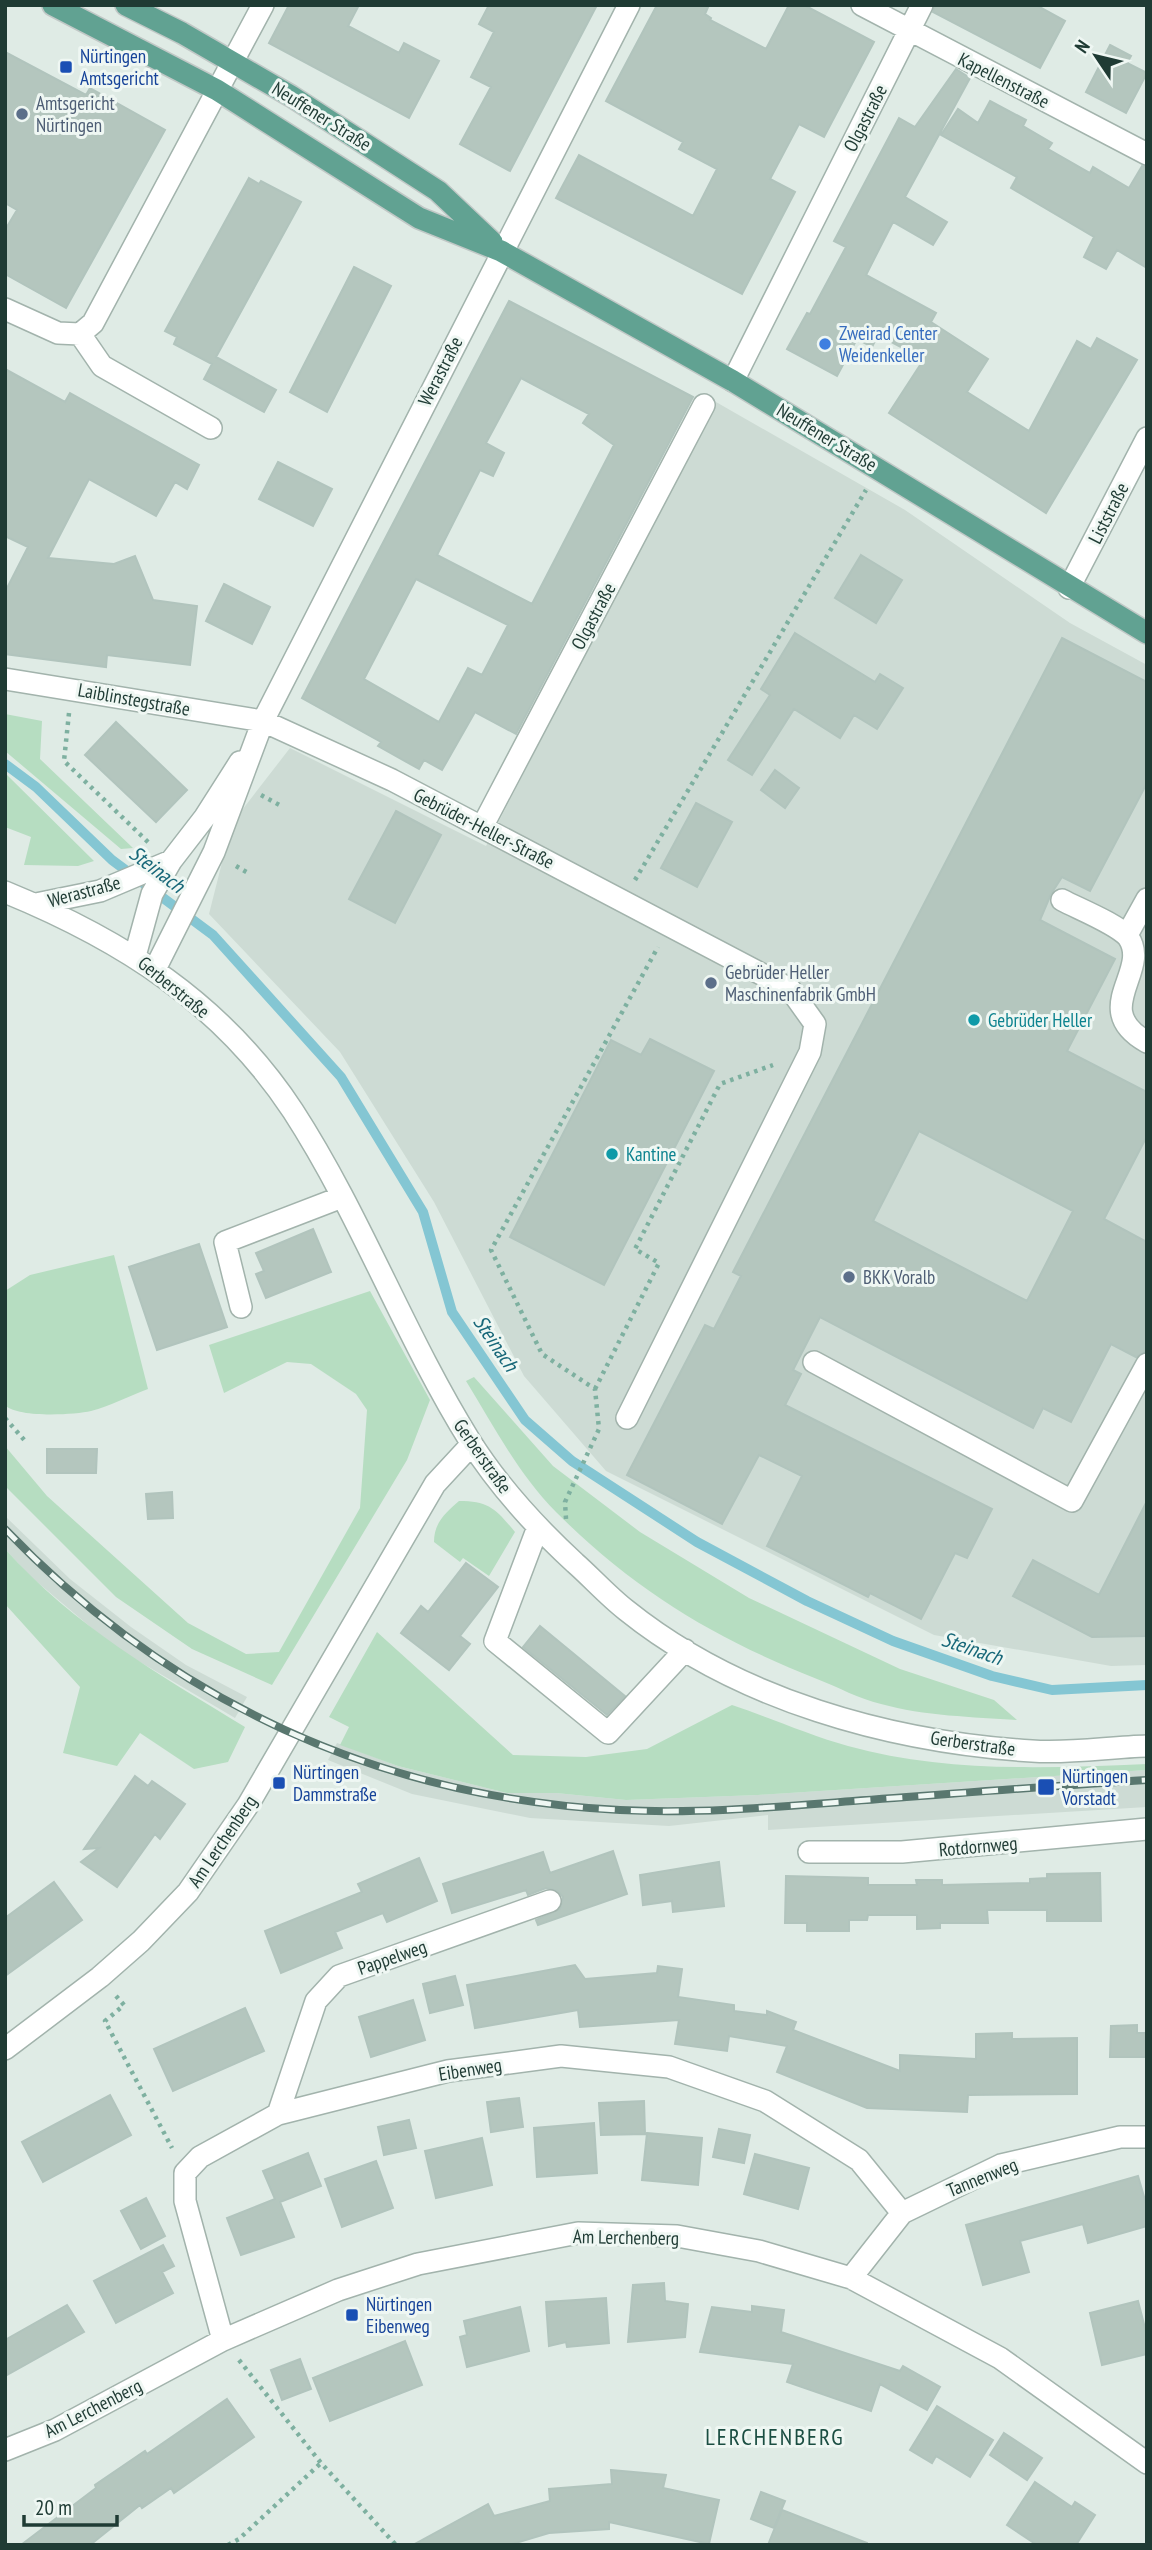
<svg xmlns="http://www.w3.org/2000/svg" width="1152" height="2550" viewBox="0 0 1152 2550" font-family="'PT Sans Narrow',sans-serif">
<style>
.built{fill:#cddbd4}
.green{fill:#b6ddc1}
.lines{fill:none;stroke-linecap:round;stroke-linejoin:round}
.stream{stroke:#84c6d3;stroke-width:10}
.building{fill:#b4c6be;stroke:#b1c4bd;stroke-width:2;fill-rule:evenodd}
.minor-casing{stroke:#a2b3ac;stroke-width:24}
.major-casing{stroke:#c0c8c6;stroke-width:24}
.path{stroke:#7eb0a0;stroke-width:4.5;stroke-dasharray:3.5 5;stroke-linecap:butt}
.minor{stroke:#fff;stroke-width:21}
.major{stroke:#61a292;stroke-width:21}
.rail-casing{stroke:#59776f;stroke-width:8}
.rail{stroke:#eff7f3;stroke-width:5;stroke-dasharray:16;stroke-linecap:butt}
.transit-dot{fill:#1a4fb4;stroke:#eff7f3;stroke-width:2.5}
.service-dot{fill:#5c6f8a;stroke:#eff7f3;stroke-width:2.5}
.shop-dot{fill:#3f7fe0;stroke:#eff7f3;stroke-width:2.5}
.culture-dot{fill:#0f9aa8;stroke:#eff7f3;stroke-width:2.5}
.labels{text-anchor:middle;dominant-baseline:central;stroke-width:6;stroke-linejoin:round;paint-order:stroke}
.transit-label{font-size:19px;fill:#164399;stroke:#eff7f3;text-anchor:start}
.street-label{font-size:19px;fill:#1f3b34;stroke:#eff7f3}
.service-label{font-size:19px;fill:#4e5e75;stroke:#eff7f3;text-anchor:start}
.shop-label{font-size:19px;fill:#366cbe;stroke:#eff7f3;text-anchor:start}
.culture-label{font-size:19px;fill:#0d838f;stroke:#eff7f3;text-anchor:start}
.water-label{font-size:21px;font-style:italic;fill:#186879;stroke:#eff7f3}
.quarter-label{font-size:23px;letter-spacing:2px;fill:#1b4e42;stroke:#eff7f3}
</style>
<rect width="100%" height="100%" fill="#dfebe5"/>
<!-- built -->
<path class="built" d="M716,402L905,510L1070,623L1147,665V1665L1111,1666L934,1635L606,1471L524,1376L434,1202L340,1052L209,914L232,823L290,748L486,846Z
M5,1516L70,1579L131,1627L186,1665L247,1697L235,1718L113,1646L30,1576L5,1549Z
M337,1743L398,1766L507,1793H556L626,1800L758,1795L1147,1770V1807L768,1830V1815L669,1826L530,1818L412,1794L328,1760Z"/>
<!-- green -->
<path class="green" d="M5,714L42,721L40,759L133,848L121,849L5,751Z
M5,774L7,775L94,861L78,866L24,865L31,837L5,827Z
M114,1255L148,1389C129,1396 110,1406 91,1411C73,1415 17,1418 5,1405V1291L30,1275Z
M370,1291L430,1400L407,1460L272,1685L192,1649L116,1597L5,1486V1446L47,1496L188,1623L246,1654L279,1652L360,1508L367,1410L356,1394L311,1364L287,1362L224,1393L209,1345Z
M474,1377L553,1466L640,1532L749,1598L900,1669L994,1700L1017,1720C973,1717 924,1716 881,1704C859,1699 838,1687 817,1679C714,1638 635,1591 556,1512C519,1475 493,1425 466,1381Z
M459,1501C489,1501 496,1509 515,1532L489,1576L463,1558L460,1562L434,1542C434,1523 445,1513 459,1501Z
M5,1549C75,1627 157,1673 245,1727L228,1762L194,1769L140,1733L117,1766L63,1753L80,1687L5,1604Z
M377,1632L513,1755L586,1757L647,1749L732,1705C771,1718 809,1735 848,1746C945,1773 1047,1768 1147,1764V1770L758,1795L626,1800L556,1793H507L398,1766L340,1745L349,1727L329,1717Z"/>
<g class="lines">
<!-- stream -->
<path class="stream" d="M5,764L36,787L112,860L213,935L341,1077L423,1212L452,1312L525,1420L572,1461L697,1542L807,1601L893,1641L992,1676L1052,1690L1147,1685"/>
</g>
<!-- building -->
<path class="building" d="M289,5H359L348,26L399,53L404,43L439,61L409,118L269,43Z
M489,5H597L510,171L460,144L491,87L471,77L494,32L479,24Z
M657,5H709L705,14L711,18L710,20L766,49L789,5H804L874,42L824,137L799,124L770,179L795,192L742,294L556,198L579,155L693,216L717,169L679,149L683,142L606,101Z
M935,5H1036L1065,21L1040,68L933,12Z
M1110,45L1131,56L1127,63L1147,73L1126,113L1086,92Z
M5,52L86,95L90,88L165,130L66,308L5,274V230L17,210L5,203Z
M956,69L970,78L905,197L947,222L933,245L893,222L866,275L936,313L931,322L988,359L967,392L1029,431L1077,341L1091,349L1097,338L1137,360L1046,513L889,413L924,359L878,335L872,347L857,339L837,376L787,349L807,313L810,314L846,247L834,241L899,118L915,127Z
M990,101L1026,120L1023,126L1052,143L1048,149L1090,173L1093,167L1129,188L1142,166L1147,167V268L1117,250L1106,269L1084,257L1094,237L1011,188L1017,177L941,135L958,109L978,123Z
M249,178L259,184L261,181L301,202L216,357L276,390L264,412L204,379L212,364L174,344L177,337L165,331Z
M354,267L391,286L327,412L290,392Z
M509,301L693,397L516,734L475,712L442,770L424,760L419,769L378,746L381,742L302,698ZM521,378L589,414L583,423L614,445L532,604L437,555L480,470L493,476L504,453L486,443ZM416,579L508,625L482,675L468,668L439,722L364,679Z
M5,369L65,402L70,393L199,465L187,489L175,482L156,516L89,479L48,558L114,564L135,556L153,600L197,606L190,665L107,655L106,667L5,654V592L28,547L5,536Z
M278,462L332,489L313,526L259,499Z
M861,555L902,580L876,623L835,598Z
M224,584L270,607L252,644L206,621Z
M795,633L875,682L880,674L903,688L877,729L854,715L840,738L794,709L752,775L728,760L770,695L761,689Z
M1062,638L1147,682V783L1090,891L1062,877L1051,894L1040,920L1115,959L1067,1051L1147,1092V1136L1104,1219L1147,1242V1351L1136,1357L1111,1344L1071,1422L1043,1408L1033,1428L820,1317L793,1370L801,1374L785,1405L992,1509L967,1558L955,1553L921,1619L870,1593L868,1597L767,1546L802,1476L759,1455L722,1524L627,1475L705,1325L714,1329L741,1276L733,1272ZM919,1131L1073,1211L1027,1301L873,1221Z
M116,722L187,790L156,822L85,755Z
M775,770L799,788L785,808L761,790Z
M696,803L732,822L697,887L661,868Z
M396,811L441,835L395,923L349,899Z
M650,1039L714,1071L604,1285L510,1237L611,1040L641,1055Z
M313,1229L331,1272L266,1298L256,1274L264,1271L256,1253Z
M199,1244L227,1327L157,1350L129,1267Z
M47,1449H97L96,1473H47Z
M172,1492L173,1518L148,1519L146,1494Z
M1147,1501V1636L1092,1637L1013,1596L1033,1560L1099,1595Z
M466,1563L498,1587L460,1636L470,1644L449,1670L401,1633L421,1606L428,1612Z
M540,1626L625,1696L607,1715L523,1647Z
M135,1776L148,1786L152,1781L185,1804L160,1839L155,1834L117,1887L81,1862L99,1848L84,1849Z
M613,1851L627,1894L538,1925L536,1920L560,1909L563,1897L558,1891L546,1888L528,1895L526,1890L452,1913L443,1884L543,1852L550,1873Z
M419,1858L437,1901L387,1922L383,1913L335,1932L342,1948L281,1973L265,1931L362,1892L358,1884Z
M719,1862L724,1906L673,1912L672,1901L643,1905L640,1875Z
M1100,1873L1101,1921H1047V1910H987L988,1923H940V1928L917,1929V1915H868L867,1920H849V1931H807V1923H785L786,1876L868,1878V1885H917L916,1880H942V1885L1030,1883V1879L1047,1878V1874Z
M54,1882L82,1920L5,1976V1918Z
M575,1965L585,1979L657,1973L658,1966L682,1969L678,1997L734,2005V2011L767,2015V2011L796,2022L793,2030L900,2071V2055L976,2059V2034L1012,2033V2039L1077,2038V2094L968,2095L967,2112L867,2108L777,2072L787,2046L729,2036L727,2051L675,2044L679,2020L580,2027L578,2010L475,2028L467,1985Z
M455,1976L463,2005L430,2013L423,1984Z
M413,2000L425,2040L371,2057L359,2017Z
M245,2008L264,2051L173,2091L154,2049Z
M1137,2025V2033H1147V2057H1110L1111,2026Z
M110,2095L131,2135L43,2182L22,2142Z
M519,2098L523,2127L491,2132L487,2102Z
M644,2101L645,2134L601,2135L599,2103Z
M409,2120L416,2148L384,2155L378,2127Z
M594,2123L597,2173L537,2177L534,2128Z
M719,2129L750,2135L744,2163L713,2157Z
M647,2133L702,2138L698,2185L642,2180Z
M482,2138L492,2185L436,2198L425,2151Z
M308,2153L321,2186L280,2202L294,2237L241,2255L227,2218L275,2199L263,2171Z
M755,2154L809,2168L798,2209L744,2194Z
M376,2161L393,2208L342,2227L325,2179Z
M1138,2176L1147,2207V2226L1088,2243L1083,2224L1020,2241L1029,2272L983,2285L966,2225Z
M146,2198L165,2236L141,2249L121,2211Z
M163,2245L174,2266L162,2272L173,2293L116,2323L94,2281Z
M664,2283L665,2301L688,2304L685,2337L628,2342L633,2285Z
M606,2298L609,2343L567,2347L566,2342L549,2346L546,2302Z
M1138,2301L1147,2336V2354L1102,2365L1090,2313Z
M67,2305L84,2332L5,2376V2340Z
M752,2306L784,2310L781,2332L900,2371L903,2366L940,2387L927,2410L880,2384L871,2411L787,2382L793,2364L700,2352L712,2307L752,2312Z
M520,2307L529,2351L467,2367L460,2337L467,2335L464,2321Z
M405,2341L422,2385L330,2421L313,2378Z
M300,2359L311,2389L282,2400L271,2370Z
M227,2399L254,2437L174,2493L171,2488L142,2508L140,2505L90,2545H21L96,2488L95,2485L145,2451L147,2454Z
M937,2406L993,2440L970,2477L936,2456L932,2463L910,2450Z
M1004,2433L1042,2458L1027,2480L990,2455Z
M611,2470L666,2475L663,2488L719,2500L709,2544L609,2522V2529L549,2533L509,2545H413L488,2504L494,2516L550,2501L549,2489L612,2484Z
M1035,2482L1072,2507L1075,2502L1095,2515L1076,2545H1037L1007,2525Z
M761,2492L785,2501L774,2528L751,2519Z
M782,2510L867,2543V2545H768Z"/>
<g class="lines">
<defs>
<path id="minor" d="M862,5L1147,154
M5,309L58,333L80,334L93,323L263,5
M80,334L102,366L211,428
M733,381L922,5
M1069,588L1147,438
M5,679L263,721L392,780L790,989L815,1024L810,1052L627,1418
M482,827L704,405
M5,892C122,940 222,1003 293,1111C361,1216 404,1335 470,1441C499,1487 536,1527 575,1563C592,1578 608,1596 626,1610C738,1700 890,1742 1032,1751C1069,1754 1109,1747 1147,1746
M1062,900C1079,909 1117,924 1128,937C1152,971 1088,1009 1147,1042
M36,904L100,891L171,861
M1127,935L1147,899
M135,956L152,894L171,861L205,817L240,762
M155,969L214,852L263,721L629,5
M241,1307L225,1242L342,1197
M814,1362L1072,1501L1147,1364
M538,1527L495,1641L608,1733L685,1650
M809,1852H902L1147,1829
M5,2049L100,1977L141,1941L188,1892L248,1805L435,1484L472,1444
M278,2114L316,2001L339,1976L550,1901
M851,2278L902,2213L1001,2165L1120,2137H1147
M223,2340L185,2201V2173L200,2157L278,2114L448,2071L561,2056L669,2067L765,2101L859,2160L902,2213
M5,2450L55,2430L223,2340L338,2290L418,2264L578,2233L677,2236L759,2251L851,2278L1000,2358L1147,2463"/>
<path id="major" d="M53,5L217,90L419,218L501,251L733,381L1147,633
M126,5L182,33L291,96L438,191L492,242"/>
</defs>
<!-- minor casing -->
<use href="#minor" class="minor-casing"/>
<!-- major casing -->
<use href="#major" class="major-casing"/>
<!-- path -->
<path class="path" d="M69,713L64,761L149,843
M261,795L283,807
M236,866L248,873
M635,880L866,490
M595,1389L659,1263L635,1249L720,1084L773,1065
M5,1418L26,1442
M566,1519L565,1502L599,1429L595,1389L542,1354L491,1250L658,947
M116,1996L124,2005L105,2021L172,2148
M239,2360L321,2463L396,2545
M228,2545L239,2539L321,2463"/>
<!-- minor -->
<use href="#minor" class="minor"/>
<!-- major -->
<use href="#major" class="major"/>
<defs>
<path id="rail" d="M5,1529C171,1702 380,1798 620,1810C698,1814 776,1807 853,1801C951,1794 1049,1786 1147,1780"/>
</defs>
<!-- rail casing -->
<use href="#rail" class="rail-casing"/>
<!-- rail -->
<use href="#rail" class="rail"/>
</g>
<!-- markers -->
<g class="transit-dot">
<rect x="59" y="60" width="14" height="14" rx="3.5"/>
<rect x="272" y="1776" width="14" height="14" rx="3.5"/>
<rect x="1037" y="1778" width="18" height="18" rx="3.5"/>
<rect x="345" y="2308" width="14" height="14" rx="3.5"/>
</g>
<g class="service-dot">
<circle cx="22" cy="114" r="7"/>
<circle cx="711" cy="983" r="7"/>
<circle cx="849" cy="1277" r="7"/>
</g>
<circle class="shop-dot" cx="825" cy="344" r="7"/>
<g class="culture-dot">
<circle cx="974" cy="1020" r="7"/>
<circle cx="612" cy="1154" r="7"/>
</g>
<g class="labels">
<!-- transit labels -->
<g class="transit-label">
<text x="80" y="56">Nürtingen<tspan x="80" dy="22">Amtsgericht</tspan></text>
<text x="293" y="1772">Nürtingen<tspan x="293" dy="22">Dammstraße</tspan></text>
<text x="1062" y="1776">Nürtingen<tspan x="1062" dy="22">Vorstadt</tspan></text>
<text x="366" y="2304">Nürtingen<tspan x="366" dy="22">Eibenweg</tspan></text>
</g>
<!-- street labels -->
<g class="street-label">
<text transform="translate(1004 80) rotate(27)">Kapellenstraße</text>
<text transform="translate(322 116) rotate(32)">Neuffener Straße</text>
<text transform="translate(865 118) rotate(-63)">Olgastraße</text>
<text transform="translate(440 371) rotate(-63)">Werastraße</text>
<text transform="translate(827 437) rotate(31)">Neuffener Straße</text>
<text transform="translate(1108 513) rotate(-63)">Liststraße</text>
<text transform="translate(593 616) rotate(-62)">Olgastraße</text>
<text transform="translate(134 699) rotate(10)">Laiblinstegstraße</text>
<text transform="translate(484 828) rotate(27)">Gebrüder-Heller-Straße</text>
<text transform="translate(84 891) rotate(-15)">Werastraße</text>
<text transform="translate(174 987) rotate(39)">Gerberstraße</text>
<text transform="translate(483 1456) rotate(55)">Gerberstraße</text>
<text transform="translate(973 1743) rotate(8)">Gerberstraße</text>
<text transform="translate(222 1841) rotate(-56)">Am Lerchenberg</text>
<text transform="translate(978 1846) rotate(-5)">Rotdornweg</text>
<text transform="translate(392 1957) rotate(-19)">Pappelweg</text>
<text transform="translate(470 2069) rotate(-9)">Eibenweg</text>
<text transform="translate(982 2177) rotate(-22)">Tannenweg</text>
<text transform="translate(626 2237) rotate(1)">Am Lerchenberg</text>
<text transform="translate(93 2408) rotate(-27)">Am Lerchenberg</text>
</g>
<!-- service labels -->
<g class="service-label">
<text x="36" y="103">Amtsgericht<tspan x="36" dy="22">Nürtingen</tspan></text>
<text x="725" y="972">Gebrüder Heller<tspan x="725" dy="22">Maschinenfabrik GmbH</tspan></text>
<text x="863" y="1277">BKK Voralb</text>
</g>
<!-- shop labels -->
<g class="shop-label">
<text x="839" y="333">Zweirad Center<tspan x="839" dy="22">Weidenkeller</tspan></text>
</g>
<!-- culture labels -->
<g class="culture-label">
<text x="988" y="1020">Gebrüder Heller</text>
<text x="626" y="1154">Kantine</text>
</g>
<!-- water labels -->
<g class="water-label">
<text transform="translate(157 869) rotate(37)">Steinach</text>
<text transform="translate(496 1343) rotate(56)">Steinach</text>
<text transform="translate(972 1648) rotate(19)">Steinach</text>
</g>
<!-- quarter labels -->
<g class="quarter-label">
<text x="775" y="2436">LERCHENBERG</text>
</g>
</g>
<!-- border -->
<rect width="1152" height="2550" fill="none" stroke="#1f3b34" stroke-width="14"/>
<!-- north arrow -->
<g transform="translate(1096 56) rotate(305)" stroke="#eff7f3" stroke-width="5" paint-order="stroke">
<path d="M0-5L12 26L0 18L-12 26Z" fill="#1f3b34"/>
<text y="-10" font-size="19" font-weight="bold" text-anchor="middle" fill="#1f3b34">N</text>
</g>
<!-- scale -->
<path d="M24 2515v10h93v-10" fill="none" stroke="#1f3b34" stroke-width="3.5"/>
<text x="35" y="2515" font-size="21" fill="#1f3b34" stroke="#eff7f3" stroke-width="5" paint-order="stroke">20 m</text>
</svg>
